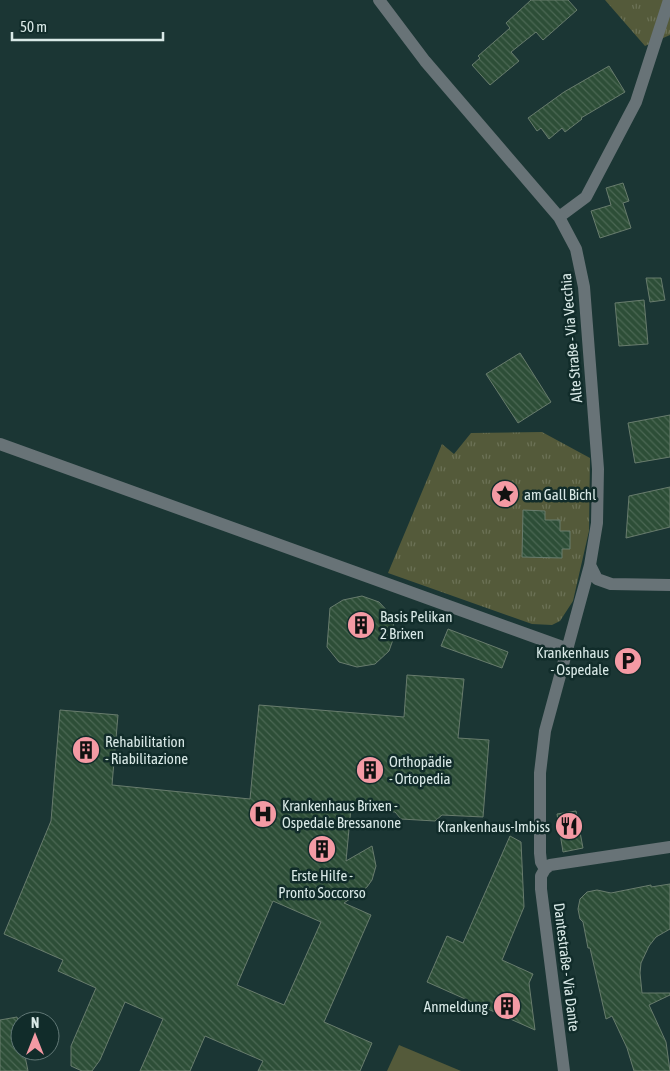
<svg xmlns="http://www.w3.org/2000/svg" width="670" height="1071" viewBox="0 0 670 1071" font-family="'Asap Condensed',sans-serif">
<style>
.grass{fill:url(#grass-tufts)}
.green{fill:#545a3a}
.building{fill:url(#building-back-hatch);stroke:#687c6d;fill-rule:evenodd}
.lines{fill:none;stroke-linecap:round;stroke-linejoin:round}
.minor{stroke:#687377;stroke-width:12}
.labels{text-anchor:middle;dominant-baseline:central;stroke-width:5;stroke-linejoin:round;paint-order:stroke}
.street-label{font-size:15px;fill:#d9e9e7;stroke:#112c2a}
.poi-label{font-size:15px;fill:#d9e9e7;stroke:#112c2a;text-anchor:start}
</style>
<defs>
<pattern id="grass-tufts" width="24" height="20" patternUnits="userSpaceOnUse" patternTransform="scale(1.25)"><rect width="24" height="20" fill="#545a3a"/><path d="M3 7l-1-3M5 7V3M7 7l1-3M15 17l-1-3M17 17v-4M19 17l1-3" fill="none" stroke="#6c7256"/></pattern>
<pattern id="building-back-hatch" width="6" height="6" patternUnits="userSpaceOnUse" patternTransform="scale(1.25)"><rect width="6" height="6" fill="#2d4e37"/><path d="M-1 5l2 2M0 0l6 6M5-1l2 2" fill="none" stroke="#4b6854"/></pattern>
</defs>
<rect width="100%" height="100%" fill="#1b3634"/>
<!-- grass -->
<path class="grass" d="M605,0H670V35L645,46Z
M542,432L590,458L589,531L573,601L560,621L552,625L532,624L388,573L442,444L454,454L471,433Z"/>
<!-- green -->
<path class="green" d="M399,1045L461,1071H387Z"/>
<!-- building -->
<path class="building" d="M531,0H568L577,10L543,40L536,32L511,52L519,61L490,85L472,65L480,58L478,56L510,28L506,23Z
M609,66L625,92L581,118L582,119L565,132L562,128L549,139L541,128L537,131L528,118L564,92Z
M623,183L629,201L623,203L631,228L600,238L591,211L611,205L606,188Z
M646,278H661L665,300L650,302Z
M644,300L648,344L619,346L615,303Z
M520,353L551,402L518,423L486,374Z
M670,415V457L635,463L628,423Z
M670,487V527L626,538L629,496Z
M523,510L545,511V520H560V531H570V549H562V558L522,557Z
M362,596L379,602L392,616L395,634L389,651L375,664L357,667L339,662L327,647L330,608L343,600Z
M448,629L508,652L502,668L441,646Z
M407,675L464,679L458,738L489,740L483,817L442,815L435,821L401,819L395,812L351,808L346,861L372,846L376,866L372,880L367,887L344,903L371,915L324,1022L372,1043L360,1071H258L263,1061L205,1036L190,1071H140L163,1019L125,1002L100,1060L92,1071H82L71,1066V1046L96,988L58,971L63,960L4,934L51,821L60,710L118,715L112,785L250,799L259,705L404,717ZM273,901L321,922L284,1005L237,985Z
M576,811L583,848L563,852L557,814Z
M510,836L521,842L524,907L502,960L533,974L529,983L535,1030L427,982L447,936L463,943Z
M670,884V929L656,937L649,946L641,963L640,973L642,993H670V995L649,1005L666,1042L670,1071H634L627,1048L612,1016L606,1019L590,948H588L583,922L580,919L578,909L580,899L587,892L597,890L611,893L651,885V887Z
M17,1017L20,1032V1051H24L28,1071H0V1020Z"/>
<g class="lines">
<!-- minor -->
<path class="minor" d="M379,0L425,61L559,217L576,249L584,287L598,469L597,523L590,565L545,731L540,773V853L541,862L545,869
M559,217L586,197L636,102L669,0
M0,444L568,649
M590,565L597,579L611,584L670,585
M545,869L541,876V889L564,1071
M545,869L550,865L670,847"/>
</g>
<!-- icons -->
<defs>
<symbol id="sight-disc" viewBox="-11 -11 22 22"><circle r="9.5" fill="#f49aa4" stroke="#112c2a"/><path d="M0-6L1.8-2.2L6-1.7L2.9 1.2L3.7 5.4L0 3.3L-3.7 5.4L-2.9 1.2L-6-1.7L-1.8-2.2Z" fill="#111"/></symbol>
<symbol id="building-disc" viewBox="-11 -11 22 22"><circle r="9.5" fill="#f49aa4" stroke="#112c2a"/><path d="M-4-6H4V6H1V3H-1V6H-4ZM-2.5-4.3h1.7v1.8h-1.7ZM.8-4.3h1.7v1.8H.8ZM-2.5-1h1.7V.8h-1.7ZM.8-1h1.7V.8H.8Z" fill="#111"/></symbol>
<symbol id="parking-disc" viewBox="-11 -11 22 22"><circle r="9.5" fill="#f49aa4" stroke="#112c2a"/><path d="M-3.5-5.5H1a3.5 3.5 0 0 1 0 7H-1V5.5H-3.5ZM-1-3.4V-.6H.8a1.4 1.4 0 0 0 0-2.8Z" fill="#111"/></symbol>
<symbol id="hospital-disc" viewBox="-11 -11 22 22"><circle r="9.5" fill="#f49aa4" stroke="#112c2a"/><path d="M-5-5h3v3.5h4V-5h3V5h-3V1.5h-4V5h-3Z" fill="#111"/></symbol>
<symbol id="restaurant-disc" viewBox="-11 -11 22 22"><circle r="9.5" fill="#f49aa4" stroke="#112c2a"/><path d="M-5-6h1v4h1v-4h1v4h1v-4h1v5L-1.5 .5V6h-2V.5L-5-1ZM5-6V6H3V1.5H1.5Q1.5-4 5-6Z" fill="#111"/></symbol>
</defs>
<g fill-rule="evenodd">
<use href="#sight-disc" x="489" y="478" width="32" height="32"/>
<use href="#building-disc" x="345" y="609" width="32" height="32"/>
<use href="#parking-disc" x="612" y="645" width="32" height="32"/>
<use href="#building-disc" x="70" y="734" width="32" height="32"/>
<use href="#building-disc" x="354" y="754" width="32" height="32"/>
<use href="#hospital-disc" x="247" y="798" width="32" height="32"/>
<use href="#restaurant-disc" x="553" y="810" width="32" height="32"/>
<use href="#building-disc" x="306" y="833" width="32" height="32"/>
<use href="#building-disc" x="491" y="990" width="32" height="32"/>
</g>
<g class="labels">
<!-- street labels -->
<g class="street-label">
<text transform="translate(571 338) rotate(-95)">Alte Straße - Via Vecchia</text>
<text transform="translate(567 967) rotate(83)">Dantestraße - Via Dante</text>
</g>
<!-- poi labels -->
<g class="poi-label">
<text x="524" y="494">am Gall Bichl</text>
<text x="380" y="616">Basis Pelikan<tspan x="380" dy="17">2 Brixen</tspan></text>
<text x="609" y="652" text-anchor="end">Krankenhaus<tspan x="609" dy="17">- Ospedale</tspan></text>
<text x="105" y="741">Rehabilitation<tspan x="105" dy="17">- Riabilitazione</tspan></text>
<text x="389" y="761">Orthopädie<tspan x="389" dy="17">- Ortopedia</tspan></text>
<text x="282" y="805">Krankenhaus Brixen -<tspan x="282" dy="17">Ospedale Bressanone</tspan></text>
<text x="550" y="826" text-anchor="end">Krankenhaus-Imbiss</text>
<text x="322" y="875" text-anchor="middle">Erste Hilfe -<tspan x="322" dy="17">Pronto Soccorso</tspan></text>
<text x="488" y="1006" text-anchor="end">Anmeldung</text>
</g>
</g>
<!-- north arrow -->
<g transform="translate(35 1036)"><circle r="24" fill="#112c2a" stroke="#617876"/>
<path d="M0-4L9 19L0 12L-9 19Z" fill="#f49aa4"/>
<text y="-8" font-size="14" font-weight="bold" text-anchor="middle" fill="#d9e9e7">N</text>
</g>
<!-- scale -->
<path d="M12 32v8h151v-8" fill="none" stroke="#d9e9e7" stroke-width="2.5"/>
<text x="20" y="32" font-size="15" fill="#d9e9e7" stroke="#112c2a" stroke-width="4" paint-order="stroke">50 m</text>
</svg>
